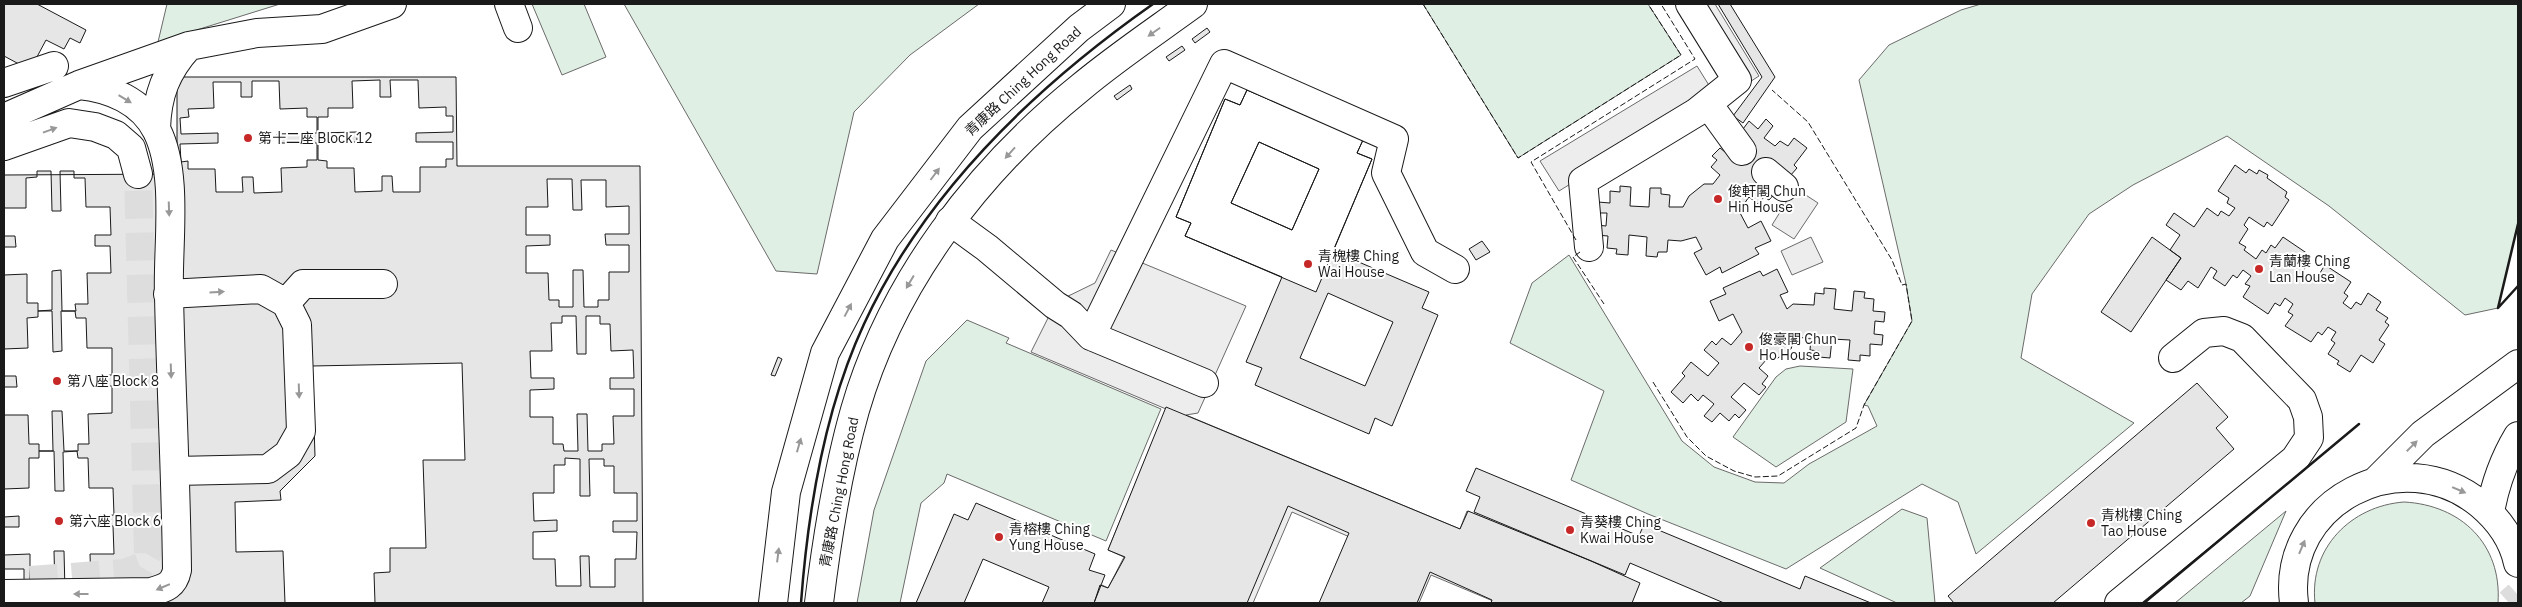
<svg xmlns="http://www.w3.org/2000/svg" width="2522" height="607" viewBox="0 0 2522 607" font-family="'IBM Plex Sans','Noto Sans TC',sans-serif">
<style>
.green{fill:#e0efe3;stroke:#6a6a6a}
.parking{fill:#ededed;stroke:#6a6a6a}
.building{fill:#e6e6e6;stroke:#1a1a1a;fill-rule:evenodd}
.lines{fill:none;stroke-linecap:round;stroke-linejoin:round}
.minor-tunnel{stroke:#ddd;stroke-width:28;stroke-dasharray:28 14;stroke-linecap:butt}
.major-tunnel{stroke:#ddd;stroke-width:28;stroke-dasharray:28 14;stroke-linecap:butt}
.minor-casing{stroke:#1a1a1a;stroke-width:30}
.major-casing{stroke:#1a1a1a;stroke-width:30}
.minor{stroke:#fff;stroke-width:28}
.major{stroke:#fff;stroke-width:28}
.fence{stroke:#1a1a1a;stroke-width:1;stroke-dasharray:6 2.5;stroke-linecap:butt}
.wall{stroke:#1a1a1a;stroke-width:2.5}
.oneway{fill:#989898}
.poi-dot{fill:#c62828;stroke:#fff;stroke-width:2}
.labels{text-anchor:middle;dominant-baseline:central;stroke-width:4;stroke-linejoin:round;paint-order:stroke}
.street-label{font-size:14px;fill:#1a1a1a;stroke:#fff}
.poi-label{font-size:14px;fill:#1a1a1a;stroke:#fff;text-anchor:start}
</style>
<rect width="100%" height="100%" fill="#fff"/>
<!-- green -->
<path class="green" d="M167,4H280L158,42Z
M532,4H584L606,57L562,75Z
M624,4H979L910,55L854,112L817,274L776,271Z
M1423,4H1648L1681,55L1518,158Z
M1981,4H2518V224L2498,308L2465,315L2329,206L2227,136L2133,185L2089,214L2032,294L2021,358L2134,423L1976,554L1958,502L1922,484L1786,569L1648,514L1571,480L1604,391L1510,343L1532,283L1569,255L1682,441L1714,467L1755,482L1784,483L1809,464L1877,426L1868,406L1864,405L1912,321L1906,284L1859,80L1889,45L1961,10Z
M967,320L1009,338L1006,343L1161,409L1160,411L1106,541L947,474L944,483L921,503L900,603H857L874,510L926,361Z
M1800,366L1853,369L1846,422L1776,467L1733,437L1776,377L1786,369Z
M2404,502C2461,505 2502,544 2498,603H2315C2309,548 2351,506 2404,502Z
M1902,509L1927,518L1935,603H1897L1820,568Z
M2286,511L2250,596L2241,603H2175Z"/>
<!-- parking -->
<path class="parking" d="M1691,4H1715L1759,76L1742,87Z
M1697,66L1715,95L1559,191L1540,161Z
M1795,188L1818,203L1794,239L1772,225Z
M1811,237L1823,262L1792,275L1781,251Z
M1111,250L1246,306L1198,413L1186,415L1460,529L1467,511L1591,561L1573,603H1492L1493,601L1431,575L1419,603H1324L1352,538L1292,512L1253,603H1095L1102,585L1108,588L1124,557L1108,550L1166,409L1031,352L1056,302L1095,283Z"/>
<!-- building -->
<path class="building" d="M4,4H37L86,30L80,43L70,38L64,49L46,40L30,70L4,56Z
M1718,4H1730L1775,77L1743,123L1733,116L1762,77Z
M1207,28L1210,32L1195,43L1192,39Z
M1182,46L1185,50L1169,61L1166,57Z
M177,77H456L457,166H640L643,603H24V569H4V175L177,174Z
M380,80V97H391L390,80H418L419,108L446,107V116H453V132L416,133V142H453V159H446V167H420V192H393L392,176H382V191L355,192L354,168H327V161L318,160V143L357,142V132L318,133V117H328V108H353L352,81Z
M252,81H279L280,109L307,108V117H317V133L277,134L278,143H317V160H307V167L281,168L282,192L254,193L253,177H242L243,192H216L215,169H188V161L181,162L180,144L218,143V133L181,134L180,118L189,117L188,109L214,108L213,82H241V97H252Z
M1130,85L1132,89L1117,100L1114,96Z
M1247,90L1363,140L1357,153L1372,159L1316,292L1185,236L1191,223L1176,217L1225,99L1240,105ZM1259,142L1319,169L1292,230L1231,203Z
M1247,90L1363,140L1357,153L1372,159L1333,251L1429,292L1422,308L1438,315L1392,426L1375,418L1369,434L1255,385L1262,368L1246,362L1282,277L1185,236L1191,223L1176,217L1225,99L1240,105ZM1259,142L1319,169L1292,230L1231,203ZM1328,293L1393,322L1365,386L1300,358Z
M1766,119L1773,126L1764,138L1775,146L1780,141L1788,146L1794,138L1807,148L1794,165L1797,168L1769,200L1764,197L1758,204L1749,197L1739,211L1748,228L1761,221L1771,241L1755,248L1759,254L1722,273L1720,267L1706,275L1694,253L1702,249L1696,237L1681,241L1668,240L1667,252H1658L1657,257L1646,256L1647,237L1629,235L1628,255L1616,254L1617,249L1607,248L1608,236L1596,235L1597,225L1606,226L1607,213H1597L1598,202L1610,203V191L1620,192V186L1631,187L1630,206L1649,207L1650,188H1661V194L1670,195L1669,207H1683L1689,196L1704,184H1713L1720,175L1711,167L1717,160L1712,156L1720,148L1735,160L1743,129L1749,121L1758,129Z
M2235,165L2246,173L2249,169L2257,174L2259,170L2268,175L2267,178L2287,192L2285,197L2289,200L2272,226L2267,222L2264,227L2249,217L2244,225L2248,229L2239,243L2246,247L2244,250L2256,259L2262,250L2266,253L2271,245L2275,248L2283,237L2308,254L2301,265L2305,268L2300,275L2309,281L2314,273L2318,276L2325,265L2351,282L2344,293L2348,296L2343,303L2351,309L2356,302L2361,305L2368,293L2381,302L2376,310L2388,318L2385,322L2389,325L2379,340L2385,344L2373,363L2361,355L2350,372L2337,364L2339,361L2328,354L2335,343L2331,340L2336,332L2328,327L2322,335L2318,332L2311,342L2285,326L2293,315L2288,312L2293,304L2285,298L2280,306L2275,303L2268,314L2243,297L2250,286L2245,284L2251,276L2243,270L2237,278L2233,275L2225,286L2213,278L2217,271L2211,267L2198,288L2188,281L2181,290L2166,280L2181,258L2170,250L2180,235L2166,225L2174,213L2194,227L2207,208L2218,216L2221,211L2229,216L2235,208L2227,203L2229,198L2218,191Z
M37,171H51L52,211H61L60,171H74V178H85L86,207H110L111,235H95V246H110L111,273H87L88,304H75L76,311H62L61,270L52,271V310L38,311V303H27V274L4,275V247H16L15,236H4V208H26V178L37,177Z
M547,179H572L573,210H582L581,180H606V207L629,206V234H605L606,245H629V272H609V300H598V307H584L583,270H573V307H559V300H549L548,273H526V246L550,245V235H526V207H548Z
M2152,237L2181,258L2131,332L2101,312Z
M1482,241L1490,252L1476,260L1469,249Z
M1777,269L1788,292L1780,295L1787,309L1793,304L1814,305L1815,293L1824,294V288L1836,289L1834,309L1852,311L1854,291L1865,292L1864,298L1874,299L1873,311L1885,312L1884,322L1875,321L1874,334L1883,335L1882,345L1870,344V356L1860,355V361L1848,360L1850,340L1832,339L1830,358L1819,357V351L1810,350L1811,339L1798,337L1794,339L1791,349L1775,360L1767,359L1759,368L1768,376L1762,384L1766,387L1759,395L1744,383L1731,397L1746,410L1739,418L1735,414L1729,421L1720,413L1712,422L1704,416L1714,404L1703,395L1698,401L1691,394L1683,403L1671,392L1685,376L1682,373L1691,362L1708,376L1719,363L1704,350L1712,341L1716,345L1722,338L1731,345L1742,332L1733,314L1719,321L1710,301L1726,294L1723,288L1760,271L1763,276Z
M38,311H52L53,352L62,351L61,311H75L76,318H86L87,348H112V375H96L97,386H112V413L88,414L89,444H78V451H64L62,411H52L53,451H39V444H29L28,415H4V387H17L16,376H4V349L28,348L27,318L38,317Z
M562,316H576L577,354H586V316H600V324H610L611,351L633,350L634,378H610V389H634V416H613L614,444H602V451H588L587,414H577L578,451H564L563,444H553V417H530V390L554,389V378H531L530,351H552L551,323H562Z
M778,357L782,359L775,376L771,375Z
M462,363L465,460H423L426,548H390V572L374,573L375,603H285L283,551L236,552L235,502L281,500L280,491L315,456L312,366Z
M2197,383L2228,417L2216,428L2234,449L2053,603H1954L1948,596Z
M1166,407L1460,529L1468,511L1591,561L1640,583L1632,603H1491L1492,600L1430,572L1417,603H1319L1349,533L1288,506L1247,603H1094L1100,585L1108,588L1125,557L1108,550Z
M39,451H54L55,491H64L63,452L77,451L78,458H88L89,488H113L114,515L98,516L99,527L113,526L114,554H90L91,585L65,591L64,551H54L55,591L30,580V554L4,555V527H19V516L4,517V489L29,488V458H39Z
M565,458L580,459V496H590L589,459H604V466H614V493H637V521H613V532H637L636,559H615V587H590L589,556H580L581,586H556L555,559H533V532L557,531V520L534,521L533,493H554V465H565Z
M1476,468L1639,536L1644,524L1800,589L1805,576L1871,603H1724L1630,563L1625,575L1474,512L1480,497L1466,491Z
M976,503L1095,554L1089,570L1105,575L1094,603H1042L1049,587L983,559L964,603H916L954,514L968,520Z"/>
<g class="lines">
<!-- minor-tunnel -->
<path class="minor-tunnel" d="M30,580L124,573L140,567L148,553L138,174"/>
<!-- major-tunnel -->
<path class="major-tunnel" d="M2509,603L2518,595"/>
<defs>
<path id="minor" d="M509,4L518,28
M4,83L54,66
M1708,104L1742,151
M4,118L79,85L189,46L257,33L322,29L392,4
M156,129C157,95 166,71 189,46
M4,146L69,123L95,127L116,135L131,148L138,174
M1766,172L1784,187
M950,221L987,248L1055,305L1071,315L1091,336L1204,383
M1589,247L1583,181L1697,112L1737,80L1690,4
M168,294L261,289L286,303L297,325L301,431L288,454L268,469L175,471
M286,303L303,284H383
M1091,336L1224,64L1394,139L1386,173L1425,252L1455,269
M4,594L151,592C166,588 174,585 177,570C176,479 171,387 169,296C167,247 179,175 157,131C142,101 110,88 79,85
M2119,603L2295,459L2309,438L2308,417L2302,400L2242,338L2224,331L2204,333L2173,358"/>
<path id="major" d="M2377,480L2423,434L2518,364
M2490,512C2495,484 2503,461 2518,436
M773,603L786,492L825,353L885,239L970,128L1079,28L1111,4
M819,603C827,538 837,473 855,410C892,282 978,170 1081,87C1117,57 1156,31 1193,4
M2294,603C2281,501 2402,440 2480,504C2498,519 2513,540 2518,563"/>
</defs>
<!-- minor casing -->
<use href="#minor" class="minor-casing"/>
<!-- major casing -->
<use href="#major" class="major-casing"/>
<!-- minor -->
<use href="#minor" class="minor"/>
<!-- major -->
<use href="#major" class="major"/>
<!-- fence -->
<path class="fence" d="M1423,4L1518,158L1681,55L1648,4
M1576,240L1531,162L1695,59L1661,4
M1580,252L1573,257L1604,304
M1653,382L1687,437L1706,456L1734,471L1755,477L1778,476L1856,428L1864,405L1912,321L1906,284L1902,285L1892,260L1808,122L1772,90"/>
<!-- wall -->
<path class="wall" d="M2518,224L2498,308L2518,286
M801,603C808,509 824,410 864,324C925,192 1035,87 1153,4
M2144,603L2359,424"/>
</g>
<!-- one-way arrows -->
<defs><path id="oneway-solid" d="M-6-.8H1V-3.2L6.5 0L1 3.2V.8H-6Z" transform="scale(1.25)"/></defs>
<g class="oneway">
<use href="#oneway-solid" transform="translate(1154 32) rotate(145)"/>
<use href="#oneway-solid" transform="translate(125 99) rotate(31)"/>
<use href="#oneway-solid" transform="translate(50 130) rotate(-20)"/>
<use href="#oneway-solid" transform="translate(1010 153) rotate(132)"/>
<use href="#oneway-solid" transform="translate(935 174) rotate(-53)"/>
<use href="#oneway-solid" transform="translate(169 209) rotate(88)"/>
<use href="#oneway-solid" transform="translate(910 282) rotate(121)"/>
<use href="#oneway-solid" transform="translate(217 292) rotate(-3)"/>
<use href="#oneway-solid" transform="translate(848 310) rotate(-62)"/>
<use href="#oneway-solid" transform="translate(171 371) rotate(88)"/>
<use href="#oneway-solid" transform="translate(299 391) rotate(88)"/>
<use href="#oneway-solid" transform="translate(799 445) rotate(-74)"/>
<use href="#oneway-solid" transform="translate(2412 446) rotate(-45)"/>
<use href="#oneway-solid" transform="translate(2459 490) rotate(23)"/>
<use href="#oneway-solid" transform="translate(2302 547) rotate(-67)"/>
<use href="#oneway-solid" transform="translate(778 555) rotate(-83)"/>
<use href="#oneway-solid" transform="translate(163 587) rotate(157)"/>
<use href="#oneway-solid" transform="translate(81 594) rotate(180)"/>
</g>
<!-- markers -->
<g class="poi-dot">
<circle cx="248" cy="138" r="5"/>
<circle cx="1718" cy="199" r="5"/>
<circle cx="1308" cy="264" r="5"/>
<circle cx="2259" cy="269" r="5"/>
<circle cx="1749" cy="347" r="5"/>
<circle cx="57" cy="381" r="5"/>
<circle cx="59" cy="521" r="5"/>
<circle cx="2091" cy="523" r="5"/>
<circle cx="1570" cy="530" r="5"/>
<circle cx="999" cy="537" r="5"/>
</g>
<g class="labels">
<!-- street labels -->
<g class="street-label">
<text transform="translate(1023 81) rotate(-43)">青康路 Ching Hong Road</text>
<text transform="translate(839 492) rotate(-79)">青康路 Ching Hong Road</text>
</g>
<!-- poi labels -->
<g class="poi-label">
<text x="258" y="138">第十二座 Block 12</text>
<text x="1728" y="191">俊軒閣 Chun<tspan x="1728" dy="16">Hin House</tspan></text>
<text x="1318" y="256">青槐樓 Ching<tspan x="1318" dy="16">Wai House</tspan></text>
<text x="2269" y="261">青蘭樓 Ching<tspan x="2269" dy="16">Lan House</tspan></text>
<text x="1759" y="339">俊豪閣 Chun<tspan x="1759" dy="16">Ho House</tspan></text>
<text x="67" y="381">第八座 Block 8</text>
<text x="2101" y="515">青桃樓 Ching<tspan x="2101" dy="16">Tao House</tspan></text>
<text x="69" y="521">第六座 Block 6</text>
<text x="1580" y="522">青葵樓 Ching<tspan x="1580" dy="16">Kwai House</tspan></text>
<text x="1009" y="529">青榕樓 Ching<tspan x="1009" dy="16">Yung House</tspan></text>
</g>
</g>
<!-- border -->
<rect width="2522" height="607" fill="none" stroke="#1a1a1a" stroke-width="10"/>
</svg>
